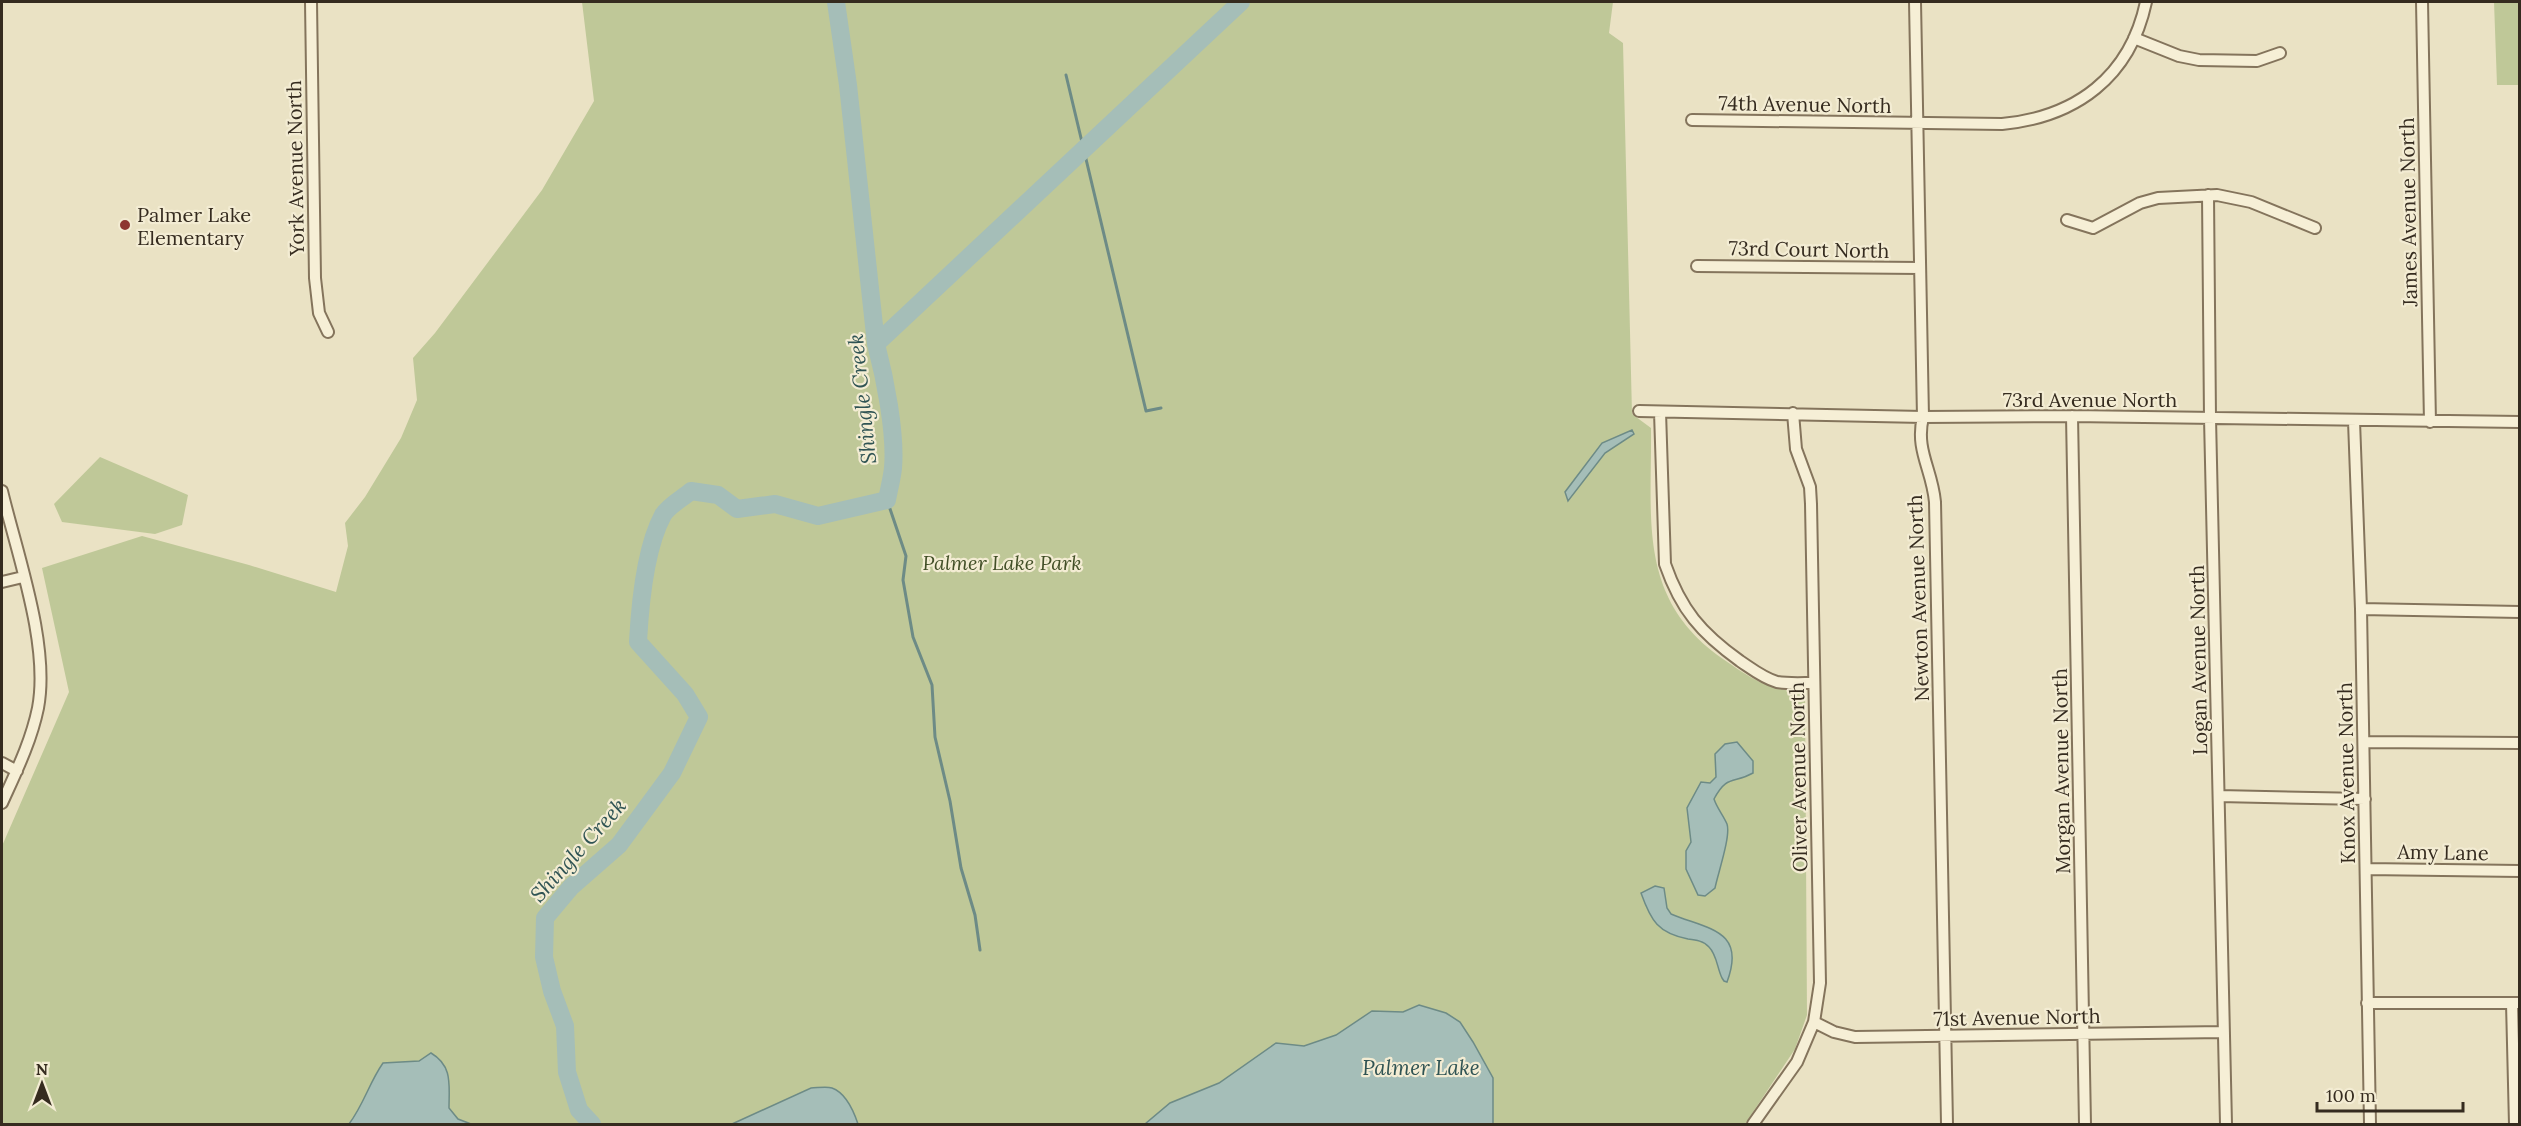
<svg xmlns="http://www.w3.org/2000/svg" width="2521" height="1126" viewBox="0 0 2521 1126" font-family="Lora,serif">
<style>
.green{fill:#bfc898}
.water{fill:#a5beb8;stroke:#6d8b86;stroke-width:1.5}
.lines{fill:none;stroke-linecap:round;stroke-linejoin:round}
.stream{stroke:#6d8b86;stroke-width:3}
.river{stroke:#a5beb8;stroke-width:18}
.minor-casing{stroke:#84745c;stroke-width:14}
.minor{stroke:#f6efd6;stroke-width:10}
.poi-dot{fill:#8e3630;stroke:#f3ecd3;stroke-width:2}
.labels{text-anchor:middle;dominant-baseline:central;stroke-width:4.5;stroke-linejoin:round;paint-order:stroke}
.street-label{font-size:20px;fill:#352b1f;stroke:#f3ecd3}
.poi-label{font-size:20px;fill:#352b1f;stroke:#f3ecd3;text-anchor:start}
.park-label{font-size:20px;font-style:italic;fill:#424f27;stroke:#f3ecd3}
.water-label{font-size:21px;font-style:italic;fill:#2f5353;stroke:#f3ecd3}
</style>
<rect width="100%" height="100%" fill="#eae2c4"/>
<!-- green -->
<path class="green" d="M582,2H1613L1609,33L1623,43L1632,414L1651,428C1652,520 1637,599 1723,659C1755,681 1765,688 1805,693L1807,1015L1795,1049L1745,1124H2V846L69,692L42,568L142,536L249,565L336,592L348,546L345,523L365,497L401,438L417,400L413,358L435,333L542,190L594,101Z
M2494,2H2519V85H2497Z
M100,457L188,495L182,525L155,534L62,522L54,504Z"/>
<!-- water -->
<path class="water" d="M1632,430L1634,434L1605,453L1568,501L1565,492L1602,443Z
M1737,742L1753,761V773C1734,784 1727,774 1714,799C1717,808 1723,815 1727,824C1731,836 1718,873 1715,888L1705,896L1698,895L1686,869V851L1691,842L1687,808L1701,782L1710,783L1716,777L1715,754L1725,744Z
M1655,886L1664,888L1667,908L1671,914C1706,929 1747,929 1727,982L1724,981L1722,978C1717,968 1717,955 1709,947C1704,941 1696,940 1688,939C1658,933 1651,921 1641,893Z
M1419,1005L1446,1013L1460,1022L1473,1042L1493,1078V1124H1145L1170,1103L1219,1083L1276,1043L1304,1046L1336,1035L1372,1011L1403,1012Z
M431,1053C453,1066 449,1085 449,1108L458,1119L471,1124H349C364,1104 369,1083 383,1063L419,1061Z
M811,1088C817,1088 826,1086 832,1088C846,1093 854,1112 858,1124H732Z"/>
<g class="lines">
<!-- stream -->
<path class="stream" d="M1066,75L1146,411L1161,408
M887,500L906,556L903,580L913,637L932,685L935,737L950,801L961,868L975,915L980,950"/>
<!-- river -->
<path class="river" d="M876,344L1241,2
M592,1124L579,1110L567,1072L565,1026L552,991L544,957L545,918L571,887L619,845L672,773L699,717L685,694L638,642C640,604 645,548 663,515C668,506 683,498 691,491L718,495L737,509L775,504L818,516L887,500C889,489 892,478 893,468C896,433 885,378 876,344L848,85L836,2"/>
<defs>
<path id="minor" d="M311,2L315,278L319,313L328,332
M1915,2L1923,417C1915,450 1932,469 1935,502L1947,1124
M2422,2L2430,422
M2134,38L2179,56L2199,60L2257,61L2280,53
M1692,120L2002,124C2076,117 2130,77 2146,2
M2208,195L2210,418L2226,1124
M2067,220L2093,228L2140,203L2158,198L2217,195L2251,202L2315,228
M1697,266L1920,268
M1639,411L1923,417L2072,416L2520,422
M1660,412L1665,564C1681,610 1701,633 1740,661C1752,669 1763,678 1777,682C1789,684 1802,683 1814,683
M2072,416L2085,1124
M2354,421L2361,609L2370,1124
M2,491C17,554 50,645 38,708C31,742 16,772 2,803
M2,582L23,577
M2361,609L2520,612
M2364,742L2520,743
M2,763L17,771
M2219,796L2365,799
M2366,869L2520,871
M2367,1003H2520
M2512,1003L2515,1124
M1814,1022L1834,1032L1855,1037L2224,1032
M1753,1124L1797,1062L1814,1022L1820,983L1811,504L1810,487L1796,449L1793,413"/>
</defs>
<!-- minor casing -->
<use href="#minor" class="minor-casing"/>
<!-- minor -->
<use href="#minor" class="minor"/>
</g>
<!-- markers -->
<circle class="poi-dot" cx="125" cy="225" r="6"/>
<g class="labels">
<!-- street labels -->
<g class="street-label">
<text transform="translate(1805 104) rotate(1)">74th Avenue North</text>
<text transform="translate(295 168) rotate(-91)">York Avenue North</text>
<text transform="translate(2408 212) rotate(-91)">James Avenue North</text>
<text transform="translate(1809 249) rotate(1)">73rd Court North</text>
<text x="2090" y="399">73rd Avenue North</text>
<text transform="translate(1918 598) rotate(-92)">Newton Avenue North</text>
<text transform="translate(2198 660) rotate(-91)">Logan Avenue North</text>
<text transform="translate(2061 771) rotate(-91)">Morgan Avenue North</text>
<text transform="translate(2346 773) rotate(-91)">Knox Avenue North</text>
<text transform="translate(1798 777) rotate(-91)">Oliver Avenue North</text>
<text transform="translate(2443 852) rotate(1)">Amy Lane</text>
<text transform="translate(2017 1017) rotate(-1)">71st Avenue North</text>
</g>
<!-- poi labels -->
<g class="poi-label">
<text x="137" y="214">Palmer Lake<tspan x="137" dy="23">Elementary</tspan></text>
</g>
<!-- park labels -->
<g class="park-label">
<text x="1002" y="562">Palmer Lake Park</text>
</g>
<!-- water labels -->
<g class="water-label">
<text transform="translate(862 399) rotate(-96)">Shingle Creek</text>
<text transform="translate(578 850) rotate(-48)">Shingle Creek</text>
<text x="1421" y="1067">Palmer Lake</text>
</g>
</g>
<!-- border -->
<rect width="2521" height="1126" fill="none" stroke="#352b1f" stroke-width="6"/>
<!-- north arrow -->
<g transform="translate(42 1084)" stroke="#f3ecd3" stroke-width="4.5" paint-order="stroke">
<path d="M0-4.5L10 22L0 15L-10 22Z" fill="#352b1f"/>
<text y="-9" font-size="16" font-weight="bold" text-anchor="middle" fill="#352b1f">N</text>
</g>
<!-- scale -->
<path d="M2317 1102v9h146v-9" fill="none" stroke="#352b1f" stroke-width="3"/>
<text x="2326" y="1102" font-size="18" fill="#352b1f" stroke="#f3ecd3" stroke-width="4.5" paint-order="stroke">100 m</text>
</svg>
